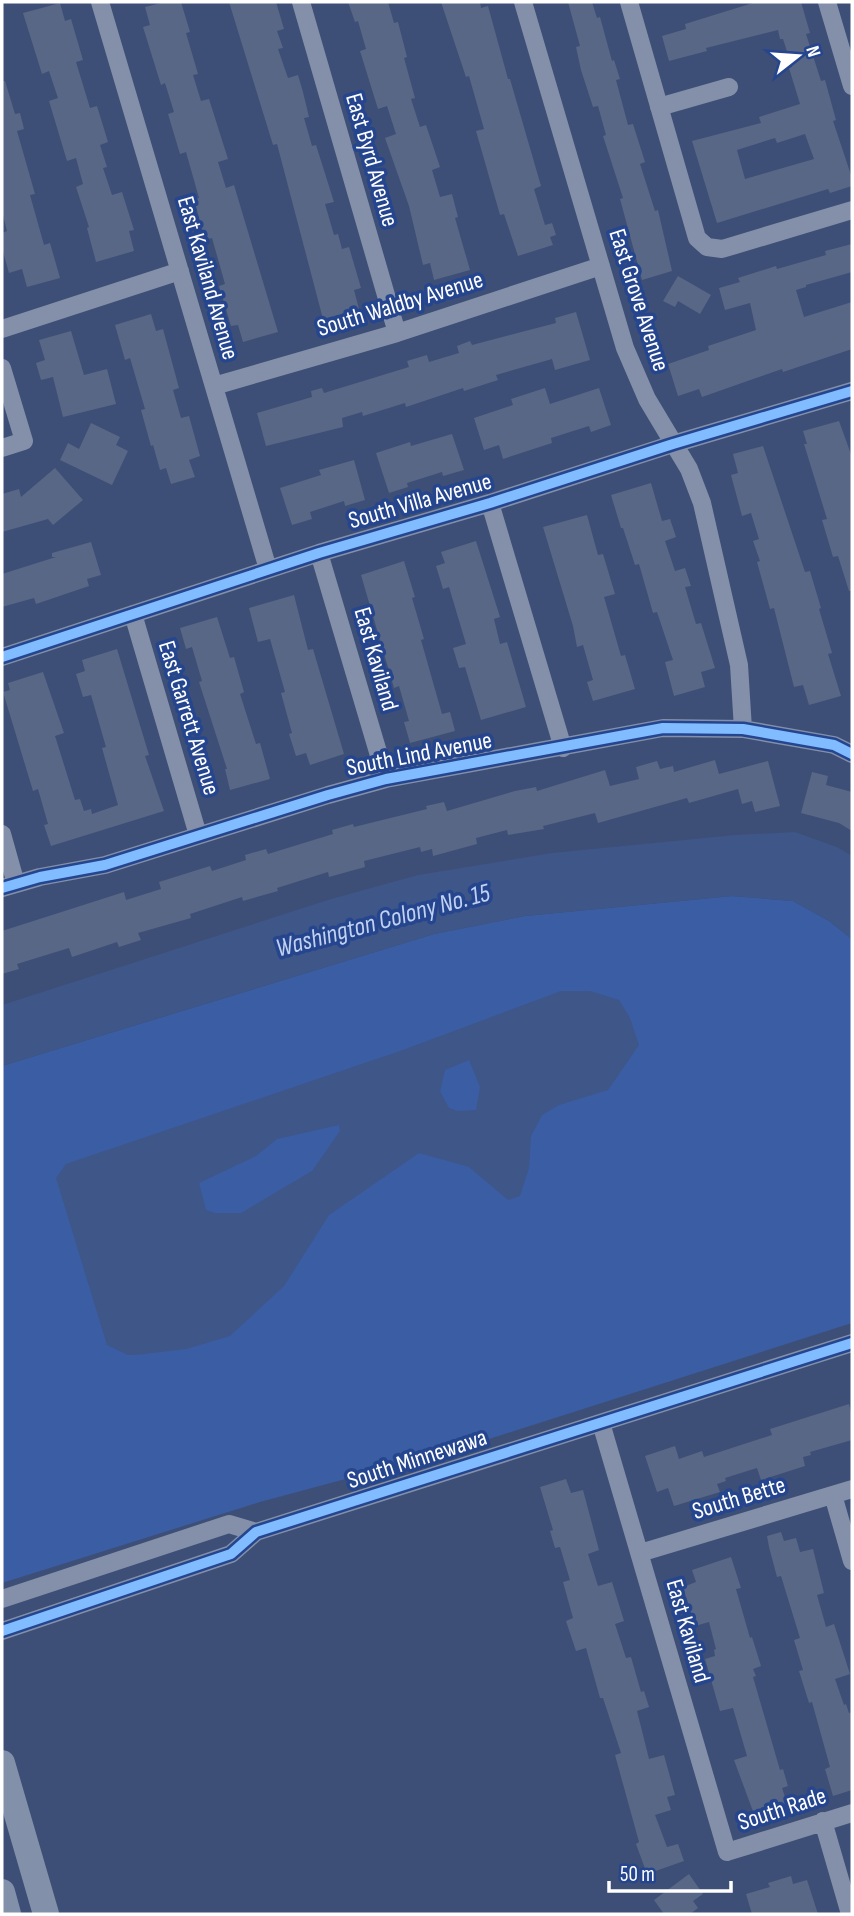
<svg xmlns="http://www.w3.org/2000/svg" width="854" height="1916" viewBox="0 0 854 1916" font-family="'Sofia Sans Condensed',sans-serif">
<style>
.green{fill:#3a5da3}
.water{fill:#3f5689;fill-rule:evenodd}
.building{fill:#586786;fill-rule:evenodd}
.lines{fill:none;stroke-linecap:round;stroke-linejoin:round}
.minor{stroke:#8490a9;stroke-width:18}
.primary{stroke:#8390a9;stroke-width:26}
.cycleway-casing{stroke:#25468e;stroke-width:15}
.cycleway{stroke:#80bcff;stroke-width:10}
.labels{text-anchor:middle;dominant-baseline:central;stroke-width:7;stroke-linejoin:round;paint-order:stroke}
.street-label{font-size:24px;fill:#fff;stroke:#25468e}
.water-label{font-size:26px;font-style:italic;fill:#c1d1f2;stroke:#25468e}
</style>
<rect width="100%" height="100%" fill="#3d4f76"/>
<!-- green -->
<path class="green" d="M732,896L793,901L829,921L852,939V1323L461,1448L260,1502L2,1583V1066L434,934L525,916Z"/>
<!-- water -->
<path class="water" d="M795,832L837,847L852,856V939L829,921L793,901L732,896L525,916L434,934L2,1066V1005L331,899L418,875L552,853L735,835Z
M561,991H590L619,1000L630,1018L639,1045L608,1090L559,1105L542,1115L531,1136L529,1168L520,1196L508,1200L469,1167L419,1153L329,1215L284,1286L230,1336L186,1349L135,1355H128L107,1345L56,1178L66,1164L403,1050ZM469,1060L480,1087L476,1110L458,1111L449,1108L440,1091L445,1070ZM339,1125L340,1131L312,1171L241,1213H215L206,1210L199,1183L256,1156L277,1139Z"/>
<!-- building -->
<path class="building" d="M165,2H181L190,32L186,33L198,74L193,75L201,101L209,99L228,159L218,162L226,188L234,185L278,332L243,342L238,325L231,326L219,286L225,284L212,238L205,240L194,199L199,198L186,152L180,154L168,114L174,112L165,83L161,85L143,27L150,25L145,7Z
M229,2H276L284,29L277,31L283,48L278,49L288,78L298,75L303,92L309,117L304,118L312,146L316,145L334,202L325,204L334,235L338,234L342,249L349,247L361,288L354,290L359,309L323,319L277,144L273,145Z
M348,2H388L394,23L398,22L407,57L404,58L415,98L411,99L420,127L426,125L440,167L432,170L440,197L452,194L458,217L455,218L470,270L434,280L430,263L423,265L409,206L385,138L396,134L387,106L378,109L360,51L366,49L358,21L355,22Z
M441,2H480L481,8L488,6L508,79H510L541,186L534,189L545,225L552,223L556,235L550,237L553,245L518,256L504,214L500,215L476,131L484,129L469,76L466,77Z
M568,2H592L597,18L600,17L612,61L614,60L620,79L616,80L628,125L633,124L645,162L640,164L655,211L658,210L672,271L642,280L620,199L623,198L603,136L606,135L598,106L593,107L581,70L576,47L580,46Z
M756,2H801L810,33L806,34L821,81L825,80L836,120L833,121L852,178V186L830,193L828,189L717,223L692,141L761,123L759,117L800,104L789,68L792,67L783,39H780L778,30L706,48L707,51L669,61L662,36L686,29L685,24ZM805,134L814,159L745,179L737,150L775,138L777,143Z
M60,3L65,21L71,19L83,60L76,62L90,108L97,106L108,142L100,145L107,167L103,168L112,195L122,192L134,230L129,231L134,251L96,262L87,228L89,227L76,187L83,184L76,158L67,161L49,101L58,98L49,71L42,74L23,13Z
M2,81H5L15,114L20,113L24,129L17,131L35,194L30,195L44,245L50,243L60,278L27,287L22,269L9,273L2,248V233L7,231L2,211Z
M852,244V272L806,285V287L796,290L804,317L852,302V349L783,372L782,369L702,397L699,389L678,396L668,364L709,350L708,346L756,330L750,303L725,310L719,288L740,282L738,278L776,266L777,269L826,255L825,251Z
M678,276L711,295L700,314L678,301L675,307L663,301Z
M576,312L590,360L555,370L552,359L496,375L498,380L464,391L463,388L406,407L405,403L363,416L362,412L342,418L343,427L266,446L257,413L312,397L311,391L322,388L324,393L409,367L407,361L427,355L429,362L459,353L457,346L470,341L472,345L556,323L555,318Z
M151,314L156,331L163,329L179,388L173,390L181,418L189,416L200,456L189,460L195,477L171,484L166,468L160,470L153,445L151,446L141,410L145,409L130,358L125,360L115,325Z
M71,331L84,375L107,369L116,404L63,417L53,377L41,380L36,363L45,360L39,340Z
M545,388L550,404L599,388L611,425L591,432L589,426L551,438L552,443L503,459L499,445L484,450L474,418L513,405L511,399Z
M839,421L852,457V591H849L838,556L833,557L822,520L827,519L804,444H807L803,431Z
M91,423L120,437L116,445L128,451L112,485L60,460L68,443L79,449Z
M452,434L464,470L443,476L442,472L407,483L408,487L389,493L376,453L410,442L411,446Z
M763,446L805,572L810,571L821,608L819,609L832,653L828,654L841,696L809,705L803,685L794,687L774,608L770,609L757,562L760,561L753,541L759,539L751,513L742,516L731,475L738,473L733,454Z
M354,460L365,500L345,506L344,501L310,512L312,519L292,525L280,488L321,475L319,470Z
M55,468L83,500L53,525L48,519L2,532V494L19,489L21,497Z
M651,483L662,521L670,519L676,537L665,541L675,571L685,568L691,586L685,587L696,624L701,623L715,668L701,672L705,687L674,696L665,662L673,660L657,612L653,613L639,564L635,565L623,528H621L611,495Z
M587,515L598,555L603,554L615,594L604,597L621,656L625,655L635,689L593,701L587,682L593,680L583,645L577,647L573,626L543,527Z
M476,541L500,617L494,619L500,644L507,642L526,707L481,720L465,667L459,668L453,648L466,644L449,587L443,589L436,566L445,563L441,552Z
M91,542L101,575L87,579L89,586L36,604L34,598L2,607V574L56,557H52V553Z
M404,561L415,597L412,598L424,639L421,640L442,714L450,712L455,731L410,743L404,722L409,721L399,686L394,688L361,575Z
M294,595L308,650L313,649L344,754L310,765L306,753L296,756L289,734L292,733L281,693L285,692L270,639L258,642L249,608Z
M217,617L230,658L234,657L244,692L240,694L256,744L260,743L270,779L230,790L225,769H227L199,682L202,681L192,647L186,649L180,628Z
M117,649L149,755L145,756L164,811L51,846L44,825L48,824L38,789L33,791L3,692L10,690L8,683L43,672L64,733L55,736L75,800L80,799L84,811L91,809L92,814L118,805L102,748L106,747L91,695L83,697L76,674L85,671L82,660Z
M715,760L719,774L768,761L780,806L755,812L752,801L742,804L738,789L689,803L687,798L598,823L595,813L543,826L544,829L508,835L507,830L476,838L477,844L433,856L432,849L421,852L420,847L364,861L365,867L329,877L328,872L277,888L278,891L243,901L242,897L190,914L191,918L138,933L141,940L119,947L117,942L72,957L69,948L17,964L19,969L2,974V931L124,892L126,900L161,889L159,882L210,866L212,871L246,860L245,855L266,849L268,854L333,834L332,830L353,824L354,827L427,809L426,806L444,802L447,811L515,791L536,787L537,791L605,770L610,786L639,779L636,767L657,761L660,769L673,766L674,772Z
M812,772L828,776L826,785L852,792V831L839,823L801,813Z
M849,1404L852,1416V1440L810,1452L811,1455L803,1457L805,1466L761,1480L757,1468L725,1478L726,1481L717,1484L720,1492L674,1506L668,1488L657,1492L645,1456L675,1446L679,1459L702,1451L704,1457L772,1435L770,1429Z
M566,1479L571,1493L583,1490L599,1550L588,1554L598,1586L612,1582L624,1621L615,1624L626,1658L631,1657L641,1692L644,1691L649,1707L637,1711L649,1759L664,1755L675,1795L667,1797L671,1810L655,1815L667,1847L678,1844L684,1861L647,1874L636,1844L639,1842L615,1755L621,1753L603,1698H600L586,1648L576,1651L566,1621L573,1618L563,1582L570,1580L560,1547L555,1548L550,1531L553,1530L540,1487Z
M781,1532L784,1541L796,1538L800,1552L813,1549L824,1593L817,1595L826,1627L834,1624L850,1674L835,1679L844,1705L846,1704L849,1713L852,1712V1790L833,1796L825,1769L830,1767L812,1702L809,1703L799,1671L803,1670L794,1640L800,1638L781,1576L777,1577L769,1547L767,1536Z
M731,1557L741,1588L736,1589L750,1638L752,1637L761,1666L753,1669L756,1676L753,1677L780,1770L783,1769L788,1786L782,1788L787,1803L754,1814L734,1760L747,1756L733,1708L720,1711L705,1659L715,1656L714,1650L716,1649L709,1622L695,1626L683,1587L696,1582L692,1570Z
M689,1874L703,1894L693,1901L698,1908L690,1914H664L654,1900Z
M791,1876L793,1884L807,1880L818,1914H752L746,1894L770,1887L768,1883Z"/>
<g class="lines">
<!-- minor -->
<path class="minor" d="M100,2L268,569
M301,2L397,333
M523,2L625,348L647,399L689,469L702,503L739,665L743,729
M629,2L697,238L707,247L722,249L852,210
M827,2L852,86
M659,107L729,87
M2,329L180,271
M2,368L24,441L2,448
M214,386L397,333L601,266
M490,503L563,748
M319,553L386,779
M133,614L198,835
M2,657L319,553L490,503L673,444L852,391
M2,834L16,884
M2,888L40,877L105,865L328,795L386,779L663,728L743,729L834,745L852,754
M601,1423L727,1852L852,1813
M833,1495L852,1561
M640,1553L852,1489
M2,1599L229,1524L256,1532
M2,1631L231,1554L256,1532L852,1343
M823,1821L850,1914"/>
<!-- primary -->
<path class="primary" d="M2,1763L46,1914
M2,1892L8,1914"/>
<defs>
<path id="cycleway" d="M2,657L319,553L490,503L673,444L852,391
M2,888L40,877L105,865L328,795L386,779L663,728L743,729L834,745L852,754
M2,1631L231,1554L256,1532L852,1343"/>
</defs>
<!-- cycleway casing -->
<use href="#cycleway" class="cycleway-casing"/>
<!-- cycleway -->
<use href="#cycleway" class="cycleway"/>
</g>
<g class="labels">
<!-- street labels -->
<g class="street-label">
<text transform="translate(372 160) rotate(74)">East Byrd Avenue</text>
<text transform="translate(208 278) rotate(74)">East Kaviland Avenue</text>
<text transform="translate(639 300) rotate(72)">East Grove Avenue</text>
<text transform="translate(400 304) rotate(-17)">South Waldby Avenue</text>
<text transform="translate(420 501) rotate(-16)">South Villa Avenue</text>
<text transform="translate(376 659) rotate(74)">East Kaviland</text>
<text transform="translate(189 718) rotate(73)">East Garrett Avenue</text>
<text transform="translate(419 754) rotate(-11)">South Lind Avenue</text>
<text transform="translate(417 1459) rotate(-18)">South Minnewawa</text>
<text transform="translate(739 1498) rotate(-17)">South Bette</text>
<text transform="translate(688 1631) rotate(74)">East Kaviland</text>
<text transform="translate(782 1809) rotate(-18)">South Rade</text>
</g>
<!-- water labels -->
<g class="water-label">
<text transform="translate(383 921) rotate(-15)">Washington Colony No. 15</text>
</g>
</g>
<!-- border -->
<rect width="854" height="1916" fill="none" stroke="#ffffff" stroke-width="7"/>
<!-- north arrow -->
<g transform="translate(798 56) rotate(73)" stroke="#25468e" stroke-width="5" paint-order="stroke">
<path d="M0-5L12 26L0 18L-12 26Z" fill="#ffffff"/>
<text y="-10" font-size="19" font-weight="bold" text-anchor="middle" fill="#ffffff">N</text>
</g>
<!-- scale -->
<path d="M609 1881v10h122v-10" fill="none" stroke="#ffffff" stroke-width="3.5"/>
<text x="620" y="1881" font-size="21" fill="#ffffff" stroke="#25468e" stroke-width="5" paint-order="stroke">50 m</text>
</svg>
